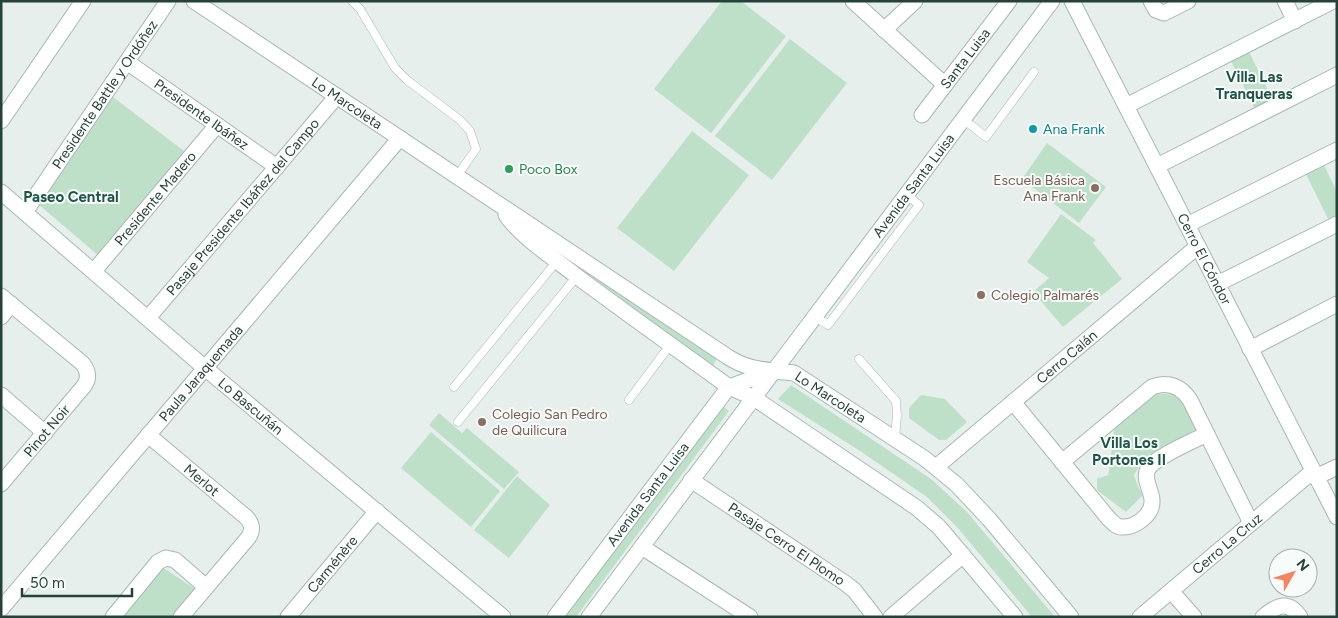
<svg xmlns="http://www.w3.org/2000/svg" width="1338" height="618" viewBox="0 0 1338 618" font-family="Figtree,sans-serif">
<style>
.green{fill:#bfe0c8}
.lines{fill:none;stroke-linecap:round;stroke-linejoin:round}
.service-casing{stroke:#a8b8b2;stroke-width:9}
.minor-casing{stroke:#a8b8b2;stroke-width:17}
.tertiary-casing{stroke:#a8b8b2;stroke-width:17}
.secondary-casing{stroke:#a4bbb3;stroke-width:17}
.service{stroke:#fff;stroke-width:8}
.minor{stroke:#fff;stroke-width:15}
.tertiary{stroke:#fff;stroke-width:15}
.secondary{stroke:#fff;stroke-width:15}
.culture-dot{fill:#0f9aa8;stroke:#f7fbf9;stroke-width:2}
.leisure-dot{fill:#2e9e5b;stroke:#f7fbf9;stroke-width:2}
.education-dot{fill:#8d6e63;stroke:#f7fbf9;stroke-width:2}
.labels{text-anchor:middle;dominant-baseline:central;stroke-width:4;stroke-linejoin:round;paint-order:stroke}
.street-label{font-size:14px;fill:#24423a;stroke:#f7fbf9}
.culture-label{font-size:14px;fill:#0d838f;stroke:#f7fbf9;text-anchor:start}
.leisure-label{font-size:14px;fill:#27864d;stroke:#f7fbf9;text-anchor:start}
.education-label{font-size:14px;fill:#785e54;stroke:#f7fbf9;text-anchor:start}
.neighbourhood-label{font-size:15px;font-weight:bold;fill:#1f5548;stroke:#f7fbf9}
</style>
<rect width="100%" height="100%" fill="#e6efeb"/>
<!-- green -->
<path class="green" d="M722,1H741L786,36L711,133L654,89Z
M790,39L847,83L772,180L715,136Z
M1248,50L1274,102L1256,111L1230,59Z
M113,97L184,151L99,256L38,204Z
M692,131L749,175L674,271L617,228Z
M1047,143L1106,187L1079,223L1022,179Z
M1324,165L1337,192V217L1329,221L1306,174Z
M1061,214L1096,240L1093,243L1122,279L1063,327L1033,292L1049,278L1027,262Z
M567,258L717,357L713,366L695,354Z
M791,385L931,479L967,512L1055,617H1032L957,527L927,497L860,451L778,399Z
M1154,394H1172L1183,400L1196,429L1144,459L1134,475L1138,487L1143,495L1126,512L1097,490V479L1108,475L1111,461L1112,441L1115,427Z
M921,395L945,399L967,422L946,440H939L909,418V408Z
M720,404L729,411L576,617H561Z
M439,413L462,433L467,428L519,472L504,489L429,425Z
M431,432L500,491L471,527L401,468Z
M517,476L550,505L509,558L474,530Z
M162,567L195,589L172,617H120Z"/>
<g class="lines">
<defs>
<path id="service" d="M352,1L360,9L395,68L407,80L460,120L470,131L476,149L457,176
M963,119L986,137L1034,72
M815,317L828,325L919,205L907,195
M859,359L896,401L897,415L895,439
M454,387L557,261
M629,400L670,345
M458,422L577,276"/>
<g id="minor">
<path d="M853,1L945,85"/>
<path id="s1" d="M1072,1L1337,517"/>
<path d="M1151,1L1156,10L1164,13L1188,1"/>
<path d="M1285,1L1295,21"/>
<path d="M884,30L915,1"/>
<path id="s2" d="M127,62L277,167"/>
<path d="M1126,106L1333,1"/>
<path id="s3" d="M922,115L1009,1"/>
<path d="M1,121L83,1"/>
<path d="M1157,166L1337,75"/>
<path id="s4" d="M1,192L205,368L503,617"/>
<path id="s5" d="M25,212L168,1"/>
<path d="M1187,225L1337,150"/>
<path id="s6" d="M94,271L217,125"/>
<path d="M1217,284L1337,224"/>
<path d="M1,296L82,363C88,370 90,378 84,386L1,484"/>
<path d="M1,317L11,304"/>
<path id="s7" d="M148,318L337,96"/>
<path d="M1250,349L1337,304"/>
<path d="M1,395L45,433"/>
<path d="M1013,402L1109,519C1113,523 1117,527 1122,527C1135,528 1152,515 1152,502C1153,492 1142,479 1148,469C1155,457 1193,441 1207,434"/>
<path id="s8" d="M148,435L246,517C253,524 253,531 248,538L181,617"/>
<path d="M1062,462L1152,387C1168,381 1181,386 1190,400L1251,523"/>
<path id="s9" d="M936,467L1198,246"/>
<path d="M1316,477L1337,467"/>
<path id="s10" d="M691,480L845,583L854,590L875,617"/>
<path d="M642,547L750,617"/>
<path d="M1171,591L1194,617"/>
<path id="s11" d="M1,609L400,138"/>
<path d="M113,617L158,562L166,558L175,560L206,587"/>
<path id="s12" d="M288,617L377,511"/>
<path d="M891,617L963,555"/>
<path id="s13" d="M1140,617L1313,471"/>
<path d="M1263,617C1276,606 1288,599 1300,617"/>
</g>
<g id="tertiary">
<path id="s14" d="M194,1L728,357C744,367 755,369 774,371"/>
<path d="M506,215C520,236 555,259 575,275C626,313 678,350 729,387"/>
</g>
<g id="secondary">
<path d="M729,387L754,398L917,508L939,527L1015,617"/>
<path id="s15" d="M555,617L725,392L729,387L774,371L794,373L924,458L956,484L989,519L1071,617"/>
<path id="s16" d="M589,617L1052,1"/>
</g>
</defs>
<!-- service casing -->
<use href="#service" class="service-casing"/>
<!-- minor casing -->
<use href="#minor" class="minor-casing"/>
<!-- tertiary casing -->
<use href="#tertiary" class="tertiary-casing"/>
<!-- secondary casing -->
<use href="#secondary" class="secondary-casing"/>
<!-- service -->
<use href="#service" class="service"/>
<!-- minor -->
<use href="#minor" class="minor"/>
<!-- tertiary -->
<use href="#tertiary" class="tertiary"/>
<!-- secondary -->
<use href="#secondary" class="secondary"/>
</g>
<!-- markers -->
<circle class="culture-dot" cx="1033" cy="129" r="5"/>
<circle class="leisure-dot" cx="509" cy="169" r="5"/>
<g class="education-dot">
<circle cx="1095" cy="188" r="5"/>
<circle cx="981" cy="295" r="5"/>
<circle cx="482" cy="422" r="5"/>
</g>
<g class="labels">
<!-- street labels -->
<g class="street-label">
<text stroke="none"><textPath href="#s3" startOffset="71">Santa Luisa</textPath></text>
<text stroke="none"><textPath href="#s5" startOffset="142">Presidente Battle y Ordóñez</textPath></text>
<text stroke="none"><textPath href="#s14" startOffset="184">Lo Marcoleta</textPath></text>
<text stroke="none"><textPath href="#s2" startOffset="91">Presidente Ibáñez</textPath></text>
<text stroke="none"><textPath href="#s16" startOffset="540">Avenida Santa Luisa</textPath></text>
<text stroke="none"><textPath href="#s6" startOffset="95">Presidente Madero</textPath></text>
<text stroke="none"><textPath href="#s7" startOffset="146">Pasaje Presidente Ibáñez del Campo</textPath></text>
<text stroke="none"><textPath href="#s1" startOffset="290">Cerro El Cóndor</textPath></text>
<text stroke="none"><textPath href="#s9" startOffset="171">Cerro Calán</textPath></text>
<text stroke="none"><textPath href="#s11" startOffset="309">Paula Jaraquemada</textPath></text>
<text stroke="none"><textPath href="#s15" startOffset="400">Lo Marcoleta</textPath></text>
<text stroke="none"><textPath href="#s4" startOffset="329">Lo Bascuñán</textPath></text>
<text transform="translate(47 431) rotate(-50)">Pinot Noir</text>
<text stroke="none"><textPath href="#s8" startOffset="70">Merlot</textPath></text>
<text stroke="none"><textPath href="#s15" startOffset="154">Avenida Santa Luisa</textPath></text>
<text stroke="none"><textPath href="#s10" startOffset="115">Pasaje Cerro El Plomo</textPath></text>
<text stroke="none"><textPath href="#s13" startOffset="114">Cerro La Cruz</textPath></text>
<text stroke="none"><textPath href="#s12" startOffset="69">Carménère</textPath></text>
</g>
<!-- culture labels -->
<g class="culture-label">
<text x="1043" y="129">Ana Frank</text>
</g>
<!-- leisure labels -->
<g class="leisure-label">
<text x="519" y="169">Poco Box</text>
</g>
<!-- education labels -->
<g class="education-label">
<text x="1085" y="180" text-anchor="end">Escuela Básica<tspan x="1085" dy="16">Ana Frank</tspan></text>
<text x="991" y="295">Colegio Palmarés</text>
<text x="492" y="414">Colegio San Pedro<tspan x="492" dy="16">de Quilicura</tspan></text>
</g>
<!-- neighbourhood labels -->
<g class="neighbourhood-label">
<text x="1254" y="77">Villa Las<tspan x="1254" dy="17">Tranqueras</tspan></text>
<text x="71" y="197">Paseo Central</text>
<text x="1129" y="443">Villa Los<tspan x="1129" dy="17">Portones II</tspan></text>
</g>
</g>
<!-- border -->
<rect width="1338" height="618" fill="none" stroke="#24423a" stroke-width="5"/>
<!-- north arrow -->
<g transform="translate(1293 573) rotate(51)"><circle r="24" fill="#f7fbf9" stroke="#a3b1ad"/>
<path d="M0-4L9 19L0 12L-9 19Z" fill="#f4845f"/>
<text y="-8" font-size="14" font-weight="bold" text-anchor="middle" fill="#24423a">N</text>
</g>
<!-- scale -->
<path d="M22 588v8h110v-8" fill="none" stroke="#24423a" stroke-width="2.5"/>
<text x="30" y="588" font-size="15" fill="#24423a" stroke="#f7fbf9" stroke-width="4" paint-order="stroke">50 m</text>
</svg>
